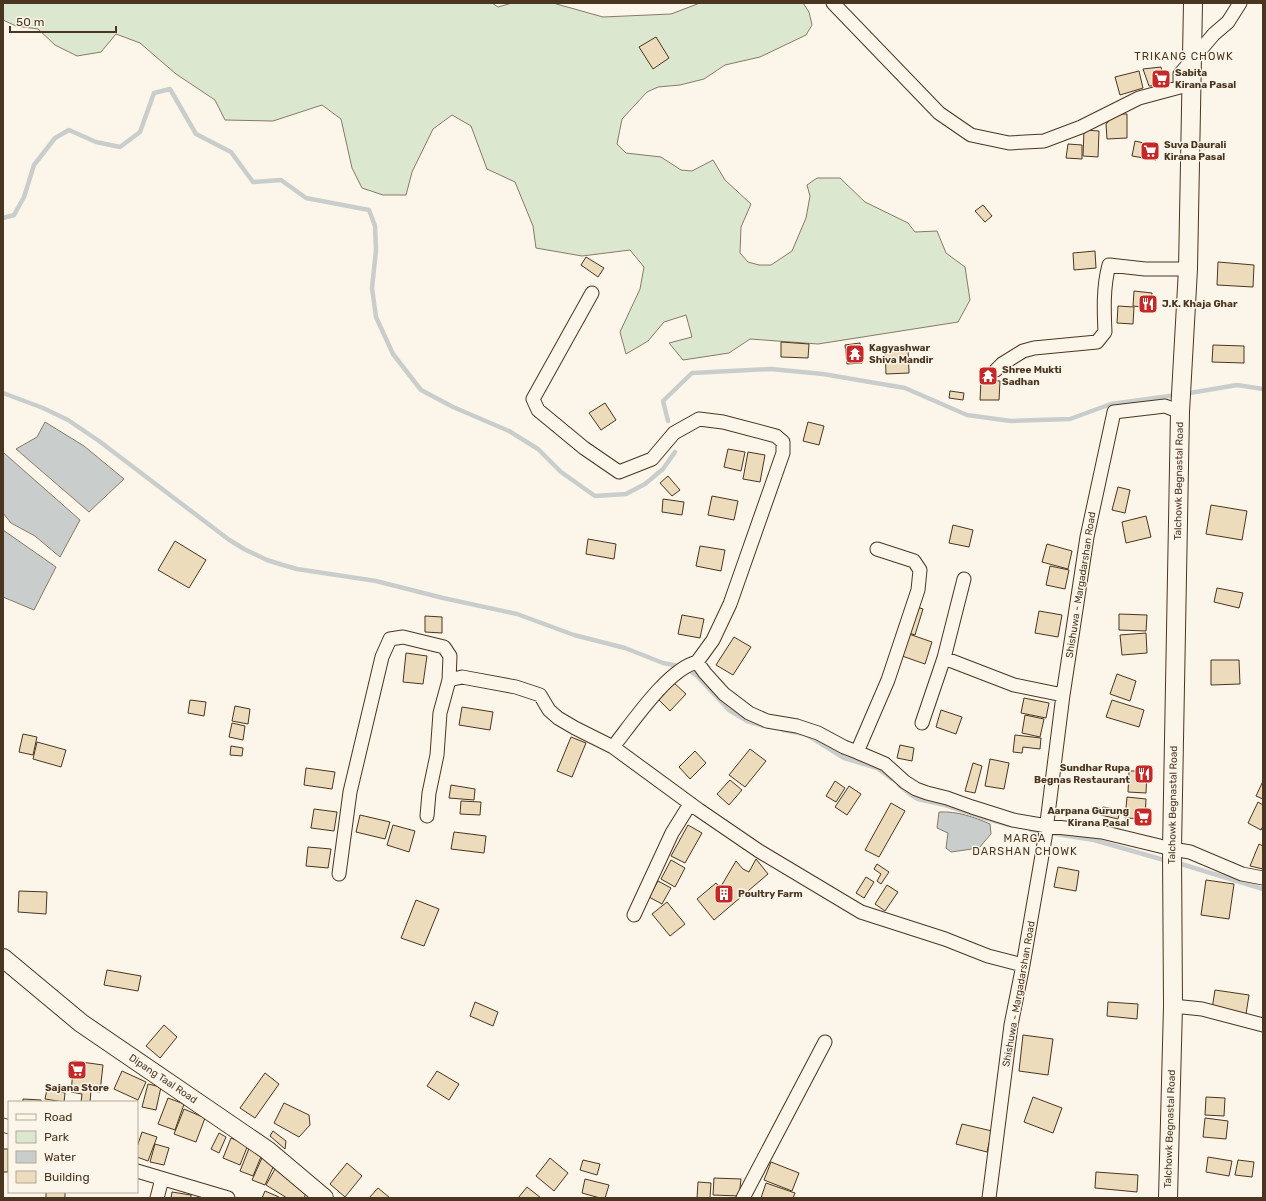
<svg xmlns="http://www.w3.org/2000/svg" width="1266" height="1201" viewBox="0 0 1266 1201" font-family="Rubik,sans-serif">
<style>
.green{fill:#dce7d0;stroke:#887966}
.water{fill:#c9cecd;stroke:#887966}
.lines{fill:none;stroke-linecap:round;stroke-linejoin:round}
.stream{stroke:#c9cecd;stroke-width:4.5}
.building{fill:#ecdcbc;stroke:#4a3520}
.minor-casing{stroke:#4a3520;stroke-width:15}
.secondary-casing{stroke:#4a3520;stroke-width:20}
.minor{stroke:#fbf6e9;stroke-width:13}
.secondary{stroke:#fbf6e9;stroke-width:18}
.labels{text-anchor:middle;dominant-baseline:central;stroke-width:3;stroke-linejoin:round;paint-order:stroke}
.poi-label{font-size:10px;font-weight:bold;fill:#4a3520;stroke:#fbf6e9;text-anchor:start}
.street-label{font-size:10px;fill:#4a3520;stroke:#fbf6e9}
.neighbourhood-label{font-size:11px;letter-spacing:1px;fill:#4a3520;stroke:#fbf6e9}
</style>
<rect width="100%" height="100%" fill="#fbf6e9"/>
<!-- green -->
<path class="green" d="M3,3H492L498,7L512,3H553L603,17L671,14L700,3H803L809,12L812,25L806,35L760,57L725,65L704,79L680,85L658,87L647,92L622,119L617,144L626,153L661,157L681,170L692,171L713,160L725,180L751,204L741,227L740,253L748,262L759,265H771L792,251L806,218L810,196L807,185L817,178H840L865,202L908,223L915,232L937,231L946,253L965,267L970,300L958,322L818,344L750,339L729,353L683,360L669,343L692,337L686,315L664,322L648,341L626,354L620,332L640,289L644,267L630,250L582,256L536,248L533,226L515,182L487,169L471,126L452,115L433,129L412,172L406,195H383L362,188L352,168L341,119L322,105L273,121L225,120L215,100L176,74L140,43L116,34L101,52L77,56L55,45L38,29L16,26L3,20Z"/>
<!-- water -->
<path class="water" d="M45,422L84,446L124,479L89,512L16,449L37,437Z
M4,453L80,520L60,557L35,536L11,523L3,513V454Z
M3,530L56,567L34,610L3,597Z
M939,812C957,811 974,817 990,824L991,834L979,848L951,852L946,848L948,833L937,828Z"/>
<g class="lines">
<!-- stream -->
<path class="stream" d="M3,218L14,215L24,197L34,165L55,138L69,130L96,142L120,147L140,132L154,93L170,89L196,134L231,152L253,182L281,180L306,198L369,210L375,226L376,250L372,288L376,317L393,354L421,390L453,407L509,431L538,449L561,472L595,496L626,494L645,484L663,469L675,452
M3,393L43,408L68,420L99,441L228,539L244,549L267,560L283,565L297,569L376,581L443,598L517,614L574,635L625,648L663,663L684,667L697,676L729,710L747,721L764,726
M1184,394L1237,385L1263,389
M668,421L663,401L692,373L771,369L823,374L905,388L967,415L1011,421L1070,419L1111,404L1177,395
M783,730L804,734L812,738L844,758L877,768L892,779
M899,785L911,795L918,799L945,805L984,818L1009,825
M1031,830L1094,840L1164,860
M1178,863L1263,889"/>
</g>
<!-- building -->
<path class="building" d="M656,37L669,58L653,69L639,47Z
M1161,67L1165,85L1149,86L1143,69Z
M1139,71L1143,88L1120,95L1115,77Z
M1116,114H1127V138L1107,139L1106,124Z
M1084,130L1099,131L1098,157L1083,156Z
M1135,141L1157,146L1156,160L1132,156Z
M1068,144L1082,145V159L1066,158Z
M983,205L992,216L985,222L975,211Z
M1095,251L1096,268L1074,270L1073,253Z
M586,257L604,268L598,277L581,265Z
M1218,262L1254,265L1253,287L1217,285Z
M1134,291L1152,293L1150,308L1133,306Z
M1118,306L1134,307L1133,324L1117,323Z
M781,342L809,344L808,358L781,357Z
M860,343L862,363L847,364L845,345Z
M1213,345L1244,346V363L1212,362Z
M885,347H908L909,373L886,374Z
M981,380L1000,381L999,400H980Z
M950,391L964,393L963,400L949,398Z
M605,403L616,420L601,430L589,413Z
M808,422L824,426L819,445L803,441Z
M728,449L745,452L741,471L724,467Z
M748,452L765,455L760,482L743,479Z
M668,476L680,490L672,496L660,483Z
M1118,487L1130,490L1125,513L1112,510Z
M712,496L738,501L734,520L708,515Z
M663,499L684,502L682,515L662,512Z
M1211,505L1247,511L1242,540L1206,534Z
M1146,516L1151,537L1126,543L1122,522Z
M953,525L973,530L969,547L949,543Z
M588,539L616,544L614,559L586,554Z
M175,541L206,560L189,588L158,570Z
M1047,544L1072,551L1068,569L1042,562Z
M700,546L725,550L721,571L696,566Z
M1050,566L1069,570L1065,589L1046,585Z
M1217,588L1243,593L1239,608L1214,602Z
M914,606L923,609L915,635L906,632Z
M1039,611L1062,615L1058,637L1035,633Z
M1119,614L1147,615L1146,631L1119,630Z
M682,615L704,619L700,638L678,634Z
M425,616L442,617V633L425,632Z
M1146,633L1147,653L1122,655L1120,635Z
M909,634L932,642L925,664L902,656Z
M734,637L751,647L733,675L716,665Z
M406,653L427,656L423,684L403,682Z
M1211,660H1239L1240,684L1211,685Z
M1117,674L1136,681L1130,701L1110,694Z
M673,682L686,694L670,711L657,698Z
M1024,698L1049,703L1046,718L1021,713Z
M190,700L206,702L204,716L188,713Z
M1112,700L1144,710L1139,727L1106,717Z
M235,706L250,709L248,724L232,721Z
M462,707L493,712L490,730L459,725Z
M941,710L962,717L956,734L936,727Z
M1025,715L1044,719L1040,737L1022,733Z
M232,723L245,726L243,740L229,737Z
M23,734L37,737L33,755L19,752Z
M1015,735L1041,738L1040,749L1023,747L1022,753L1013,752Z
M571,737L586,743L572,777L557,771Z
M37,742L66,750L61,767L33,759Z
M900,745L914,748L912,761L897,758Z
M231,746L243,748L242,756L230,755Z
M750,749L766,761L745,787L729,775Z
M695,751L706,763L690,779L679,767Z
M990,759L1009,763L1004,789L985,786Z
M973,763L982,766L975,793L965,791Z
M306,768L335,772L332,789L304,785Z
M1129,771H1147L1146,793L1128,792Z
M730,780L742,790L729,805L717,794Z
M835,781L845,788L836,802L826,796Z
M1263,781V799L1256,796Z
M451,785L475,789L474,800L449,798Z
M849,786L861,794L847,815L835,807Z
M1127,797L1146,799L1145,819L1125,818Z
M461,801L481,802L480,815L460,814Z
M1258,802L1263,805V826L1261,830L1248,823Z
M891,803L905,811L879,857L865,850Z
M1103,807L1120,810L1118,819L1101,815Z
M314,809L337,812L334,831L311,828Z
M360,815L390,822L385,839L356,832Z
M393,825L415,831L409,852L387,845Z
M688,825L702,833L685,863L671,856Z
M454,832L486,836L484,853L451,849Z
M1259,844L1263,846V869L1250,866Z
M308,847L331,849L328,868L306,866Z
M756,859L768,874L714,920L697,899L716,883L720,888L736,861L743,869L749,872Z
M671,860L685,868L675,887L661,879Z
M877,864L889,872L881,884L877,881L881,874L874,869Z
M1058,867L1079,871L1076,891L1054,887Z
M866,877L874,882L864,898L856,893Z
M1206,880L1234,884L1229,919L1201,915Z
M658,881L671,888L662,904L649,897Z
M887,885L898,892L885,911L875,904Z
M19,891L47,892L46,914L18,912Z
M416,900L439,909L424,946L401,938Z
M667,902L685,924L670,936L652,914Z
M107,970L141,976L138,991L104,985Z
M1215,990L1249,995L1246,1014L1212,1009Z
M475,1002L498,1012L493,1026L470,1016Z
M1108,1002L1138,1004L1137,1019L1107,1016Z
M164,1025L177,1037L160,1058L146,1046Z
M1023,1035L1053,1039L1048,1075L1019,1071Z
M74,1061L103,1065L100,1092L91,1091L90,1102H81L82,1094L71,1092Z
M122,1071L146,1082L138,1100L114,1089Z
M437,1071L459,1084L449,1100L427,1086Z
M265,1073L279,1084L255,1118L240,1108Z
M148,1084L161,1087L156,1110L142,1107Z
M47,1089L65,1093L64,1102L45,1099Z
M1033,1097L1062,1108L1053,1133L1024,1122Z
M1206,1097L1225,1098L1224,1116L1205,1115Z
M168,1098L184,1104L175,1130L158,1124Z
M23,1099L41,1100V1102H23Z
M284,1103L309,1115L310,1125L299,1137L274,1123Z
M184,1109L205,1118L196,1142L174,1134Z
M1205,1118L1228,1121L1226,1139L1203,1137Z
M962,1124L992,1131L987,1152L956,1144Z
M273,1131L286,1141L285,1149L270,1136Z
M142,1132L157,1137L148,1161L137,1157V1147Z
M219,1133L226,1137L219,1153L211,1149Z
M231,1138L248,1145L240,1165L223,1158Z
M155,1144L169,1148L164,1165L150,1162Z
M250,1146L263,1152L253,1176L240,1171Z
M3,1149H8V1172H3Z
M1208,1157L1232,1161L1229,1176L1206,1172Z
M262,1158L275,1163L265,1185L252,1180Z
M550,1158L568,1173L554,1191L536,1176Z
M583,1160L600,1164L597,1175L580,1170Z
M1238,1160L1254,1162L1252,1177L1235,1175Z
M771,1162L799,1173L792,1191L764,1180Z
M347,1163L362,1176L345,1197L330,1184Z
M275,1169L307,1191L304,1198H287L266,1185Z
M1096,1172L1138,1175L1137,1192L1095,1188Z
M714,1178L741,1179L739,1196L713,1195Z
M585,1179L609,1185L605,1198H600L582,1193Z
M698,1182L711,1183L710,1198H697Z
M766,1183L795,1193L793,1198H761Z
M527,1187L541,1198H518Z
M378,1188L390,1198H369Z
M265,1191L279,1197L278,1198H262Z
M46,1192H65V1198H46Z
M172,1192L191,1195V1198H171Z"/>
<g class="lines">
<defs>
<path id="minor" d="M833,3L939,113L971,135L1009,143L1044,141L1081,127L1139,98L1180,87V74L1214,34L1228,22L1240,3
M592,293L533,399L538,410L584,448L619,472L652,459L674,433L699,419L723,422L776,436L783,442V453L730,604L713,640L697,662C668,669 632,723 613,747
M996,370L1002,364L1023,351L1034,348L1097,342L1105,332C1104,311 1103,287 1109,265L1145,269H1188
M944,658L1014,685L1063,695
M697,662L705,673L724,694L749,713L767,721L797,726L818,733L844,747L857,752L885,764L905,782L916,789L927,793L947,798L972,807L1013,820L1047,826L1102,832L1172,849L1190,852L1242,874L1263,878
M449,680L462,677L516,687L540,695L549,710L558,718L575,728L613,747L699,810L759,851L861,912L945,939L988,956L1023,965
M922,723L944,658L964,579
M857,752L888,680L918,590L920,570L914,561L877,549
M339,874L350,792L382,657L390,639L403,637L444,647L450,656L449,680L440,713L437,755L429,793L427,816
M634,915L672,833L690,804
M1173,1006L1202,1009L1263,1025
M3,1125L9,1127
M137,1171L228,1198
M157,1198L162,1179
M743,1198L825,1042
M989,1198L1011,1025L1023,965L1045,838L1063,695L1087,537L1114,412L1165,406L1180,412"/>
<path id="secondary" d="M3,958L81,1023L267,1150L324,1198
M1168,1198L1173,1006L1172,849L1180,412L1188,269L1193,3"/>
</defs>
<!-- minor casing -->
<use href="#minor" class="minor-casing"/>
<!-- secondary casing -->
<use href="#secondary" class="secondary-casing"/>
<!-- minor -->
<use href="#minor" class="minor"/>
<!-- secondary -->
<use href="#secondary" class="secondary"/>
</g>
<!-- icons -->
<defs>
<symbol id="supermarket-square" viewBox="-11 -11 22 22"><rect x="-9" y="-9" width="18" height="18" rx="4" fill="#c62828" stroke="#fbf6e9"/><path d="M-6-5.5h2.5l.6 2H6L4.5 2H-2.5L-4.4-4H-6ZM-1.5 3.2a1.3 1.3 0 1 0 .1 0ZM3 3.2a1.3 1.3 0 1 0 .1 0Z" fill="#fff"/></symbol>
<symbol id="restaurant-square" viewBox="-11 -11 22 22"><rect x="-9" y="-9" width="18" height="18" rx="4" fill="#c62828" stroke="#fbf6e9"/><path d="M-5-6h1v4h1v-4h1v4h1v-4h1v5L-1.5 .5V6h-2V.5L-5-1ZM5-6V6H3V1.5H1.5Q1.5-4 5-6Z" fill="#fff"/></symbol>
<symbol id="temple-square" viewBox="-11 -11 22 22"><rect x="-9" y="-9" width="18" height="18" rx="4" fill="#c62828" stroke="#fbf6e9"/><path d="M0-6L5-2H3V0L6.5 2.5H4V6H1.5V3h-3V6H-4V2.5H-6.5L-3 0V-2H-5Z" fill="#fff"/></symbol>
<symbol id="building-square" viewBox="-11 -11 22 22"><rect x="-9" y="-9" width="18" height="18" rx="4" fill="#c62828" stroke="#fbf6e9"/><path d="M-4-6H4V6H1V3H-1V6H-4ZM-2.5-4.3h1.7v1.8h-1.7ZM.8-4.3h1.7v1.8H.8ZM-2.5-1h1.7V.8h-1.7ZM.8-1h1.7V.8H.8Z" fill="#fff"/></symbol>
</defs>
<g fill-rule="evenodd">
<use href="#supermarket-square" x="1150" y="68" width="22" height="22"/>
<use href="#supermarket-square" x="1139" y="140" width="22" height="22"/>
<use href="#restaurant-square" x="1137" y="293" width="22" height="22"/>
<use href="#temple-square" x="844" y="343" width="22" height="22"/>
<use href="#temple-square" x="977" y="365" width="22" height="22"/>
<use href="#restaurant-square" x="1133" y="763" width="22" height="22"/>
<use href="#supermarket-square" x="1132" y="806" width="22" height="22"/>
<use href="#building-square" x="713" y="883" width="22" height="22"/>
<use href="#supermarket-square" x="66" y="1059" width="22" height="22"/>
</g>
<g class="labels">
<!-- poi labels -->
<g class="poi-label">
<text x="1175" y="73">Sabita<tspan x="1175" dy="12">Kirana Pasal</tspan></text>
<text x="1164" y="145">Suva Daurali<tspan x="1164" dy="12">Kirana Pasal</tspan></text>
<text x="1162" y="304">J.K. Khaja Ghar</text>
<text x="869" y="348">Kagyashwar<tspan x="869" dy="12">Shiva Mandir</tspan></text>
<text x="1002" y="370">Shree Mukti<tspan x="1002" dy="12">Sadhan</tspan></text>
<text x="1130" y="768" text-anchor="end">Sundhar Rupa<tspan x="1130" dy="12">Begnas Restaurant</tspan></text>
<text x="1129" y="811" text-anchor="end">Aarpana Gurung<tspan x="1129" dy="12">Kirana Pasal</tspan></text>
<text x="738" y="894">Poultry Farm</text>
<text x="77" y="1088" text-anchor="middle">Sajana Store</text>
</g>
<!-- street labels -->
<g class="street-label">
<text transform="translate(1179 481) rotate(-89)">Talchowk Begnastal Road</text>
<text transform="translate(1081 585) rotate(-81)">Shishuwa - Margadarshan Road</text>
<text transform="translate(1173 805) rotate(-89)">Talchowk Begnastal Road</text>
<text transform="translate(1019 994) rotate(-80)">Shishuwa - Margadarshan Road</text>
<text transform="translate(163 1079) rotate(34)">Dipang Taal Road</text>
<text transform="translate(1170 1129) rotate(-88)">Talchowk Begnastal Road</text>
</g>
<!-- neighbourhood labels -->
<g class="neighbourhood-label">
<text x="1184" y="56">TRIKANG CHOWK</text>
<text x="1025" y="838">MARGA<tspan x="1025" dy="13">DARSHAN CHOWK</tspan></text>
</g>
</g>
<!-- border -->
<rect width="1266" height="1201" fill="none" stroke="#4a3520" stroke-width="8"/>
<!-- legend -->
<rect x="8" y="1101" width="130" height="92" fill="#fbf6e9" stroke="#b4a999"/>
<rect x="16" y="1114" width="20" height="6" fill="#fbf6e9" stroke="#b4a999"/>
<text x="44" y="1121" font-size="12" fill="#4a3520">Road</text>
<rect x="16" y="1131" width="20" height="12" fill="#dce7d0" stroke="#b4a999"/>
<text x="44" y="1141" font-size="12" fill="#4a3520">Park</text>
<rect x="16" y="1151" width="20" height="12" fill="#c9cecd" stroke="#b4a999"/>
<text x="44" y="1161" font-size="12" fill="#4a3520">Water</text>
<rect x="16" y="1171" width="20" height="12" fill="#ecdcbc" stroke="#b4a999"/>
<text x="44" y="1181" font-size="12" fill="#4a3520">Building</text>
<!-- scale -->
<path d="M10 26v6h106v-6" fill="none" stroke="#4a3520" stroke-width="2"/>
<text x="16" y="26" font-size="12" fill="#4a3520" stroke="#fbf6e9" stroke-width="3" paint-order="stroke">50 m</text>
</svg>
